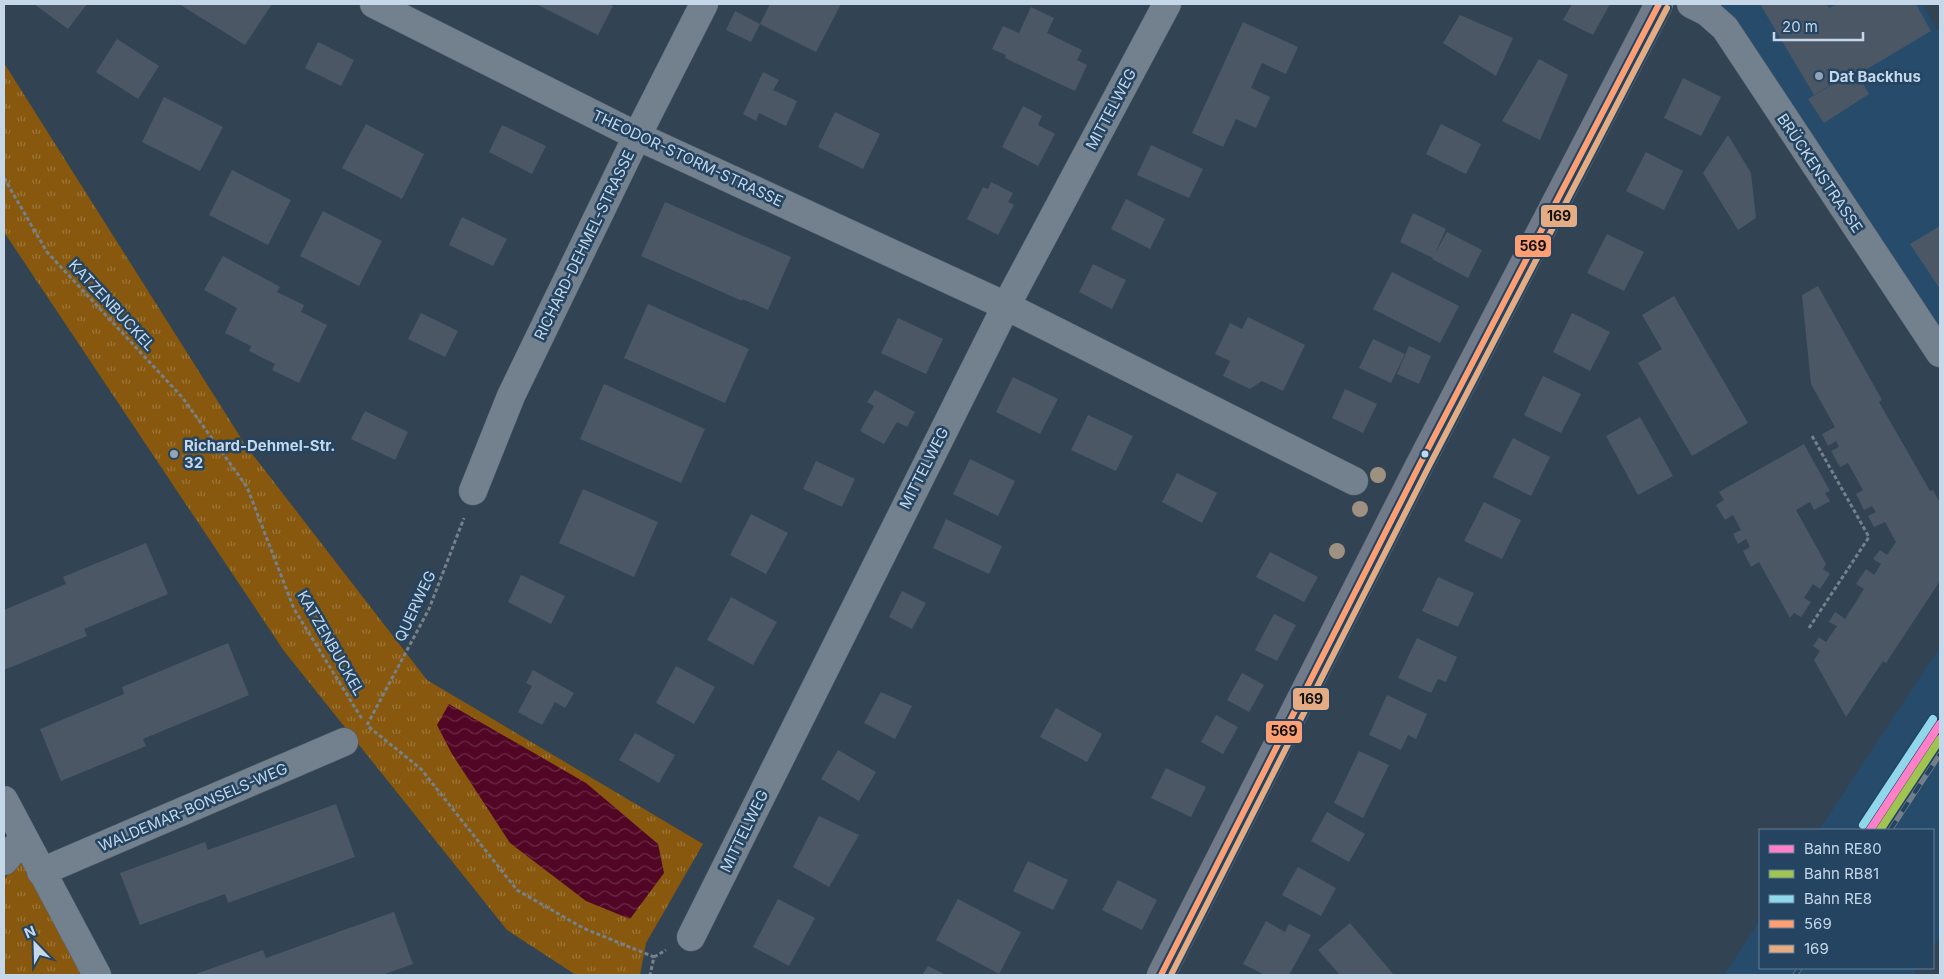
<svg xmlns="http://www.w3.org/2000/svg" width="1944" height="979" viewBox="0 0 1944 979" font-family="Inter,sans-serif">
<style>
.built{fill:#274b6b}
.grass{fill:url(#grass-tufts)}
.water{fill:url(#water-waves)}
.building{fill:#4c5765}
.lines{fill:none;stroke-linecap:round;stroke-linejoin:round}
.minor-casing{stroke:#4f5f6c;stroke-width:29}
.major-casing{stroke:#4f5f6c;stroke-width:29}
.path{stroke:#76818c;stroke-width:3;stroke-dasharray:4 2.5;stroke-linecap:butt}
.minor{stroke:#73808d;stroke-width:28}
.major{stroke:#717a89;stroke-width:28}
.rail-casing{stroke:#727e8a;stroke-width:5.5}
.rail{stroke:#244461;stroke-width:4;stroke-dasharray:11;stroke-linecap:butt}
.bus-1-casing{stroke:#244461;stroke-width:10}
.bus-2-casing{stroke:#244461;stroke-width:10}
.bus-1{stroke:#fd9f72;stroke-width:6}
.bus-2{stroke:#e5ac83;stroke-width:6}
.rail-1-casing{stroke:#244461;stroke-width:11}
.rail-2-casing{stroke:#244461;stroke-width:11}
.rail-3-casing{stroke:#244461;stroke-width:11}
.rail-1{stroke:#ff80c9;stroke-width:8}
.rail-2{stroke:#a0c452;stroke-width:8}
.rail-3{stroke:#90d7ec;stroke-width:8}
.tree{fill:#9f9182}
.poi-dot{fill:#92a4b5;stroke:#244461;stroke-width:2}
.bus-dot{fill:#c5d8ea;stroke:#244461;stroke-width:2}
.labels{text-anchor:middle;dominant-baseline:central;stroke-width:5;stroke-linejoin:round;paint-order:stroke}
.poi-label{font-size:15px;font-weight:bold;fill:#c5d8ea;stroke:#244461;text-anchor:start}
.street-label{font-size:15px;fill:#c5d8ea;stroke:#244461}
.line-badge{stroke:#244461;stroke-width:2}
.pale-badge-label{font-size:14px;text-anchor:middle;font-weight:bold;fill:#111}
</style>
<defs>
<pattern id="grass-tufts" width="24" height="20" patternUnits="userSpaceOnUse" patternTransform="scale(1.25)"><rect width="24" height="20" fill="#87580d"/><path d="M3 7l-1-3M5 7V3M7 7l1-3M15 17l-1-3M17 17v-4M19 17l1-3" fill="none" stroke="#9c773c"/></pattern>
<pattern id="water-waves" width="16" height="10" patternUnits="userSpaceOnUse" patternTransform="scale(1.25)"><rect width="16" height="10" fill="#520625"/><path d="M0 5q4-4 8 0t8 0" fill="none" stroke="#692a45"/></pattern>
</defs>
<rect width="100%" height="100%" fill="#324353"/>
<!-- built -->
<path class="built" d="M1719,4H1923L1937,30L1940,28V328L1718,6Z
M1940,647V938L1933,948V830H1819Z
M1760,920V968H1918L1913,975H1724Z"/>
<!-- grass -->
<path class="grass" d="M4,63L246,446L427,680L703,844L646,943L640,975H576L507,930L284,651L4,232Z
M21,860L88,975H4V879Z"/>
<!-- water -->
<path class="water" d="M449,704L586,783L658,844L664,873L630,919L586,901L510,843L452,754L437,725Z"/>
<!-- building -->
<path class="building" d="M34,4H87L68,29Z
M179,4H272L245,45Z
M536,4H608L613,6L598,35Z
M770,4H841L816,52L760,24Z
M1572,4H1610L1593,35L1563,20Z
M1760,4H1827L1829,8L1837,4H1916L1931,31L1852,78L1848,74L1814,95Z
M1031,7L1054,18L1047,33L1082,50L1077,60L1087,65L1075,91L1005,58L1006,55L992,49L1003,26L1019,33Z
M735,11L760,24L751,42L726,30Z
M1460,15L1513,38L1496,76L1443,43Z
M1243,22L1298,47L1286,74L1262,63L1251,88L1270,97L1256,128L1236,119L1223,147L1192,133Z
M117,39L159,66L138,99L96,72Z
M318,42L354,60L341,86L305,68Z
M1539,59L1568,75L1540,140L1502,121Z
M763,72L779,80L773,90L797,101L786,126L759,113L756,121L743,114Z
M1848,75L1851,80L1858,75L1869,94L1824,123L1808,99Z
M1683,78L1721,97L1701,136L1664,118Z
M164,97L223,127L200,171L142,142Z
M1023,106L1042,116L1038,125L1055,134L1038,166L1002,147Z
M835,112L880,134L863,169L818,147Z
M366,124L424,154L402,199L342,168Z
M1441,124L1481,144L1466,174L1426,154Z
M502,125L546,146L532,174L489,152Z
M1728,135L1751,173L1756,218L1738,230L1703,173Z
M1151,145L1203,169L1189,198L1137,175Z
M1646,152L1683,171L1664,210L1626,191Z
M232,170L291,200L268,245L209,215Z
M991,182L1013,193L1008,202L1014,205L998,235L967,219L983,187L988,189Z
M1126,199L1165,219L1150,249L1111,229Z
M665,202L791,257L768,310L742,299V301L641,256Z
M323,211L382,241L359,286L300,256Z
M1413,213L1446,229L1433,258L1400,242Z
M462,217L507,239L493,266L449,245Z
M1940,226V289L1910,244Z
M1447,232L1482,250L1468,278L1432,259Z
M1607,234L1644,252L1624,291L1587,273Z
M223,256L280,287L277,292L304,305L301,312L327,325L299,383L272,370L275,364L249,351L251,346L225,333L237,308L204,290Z
M1093,264L1126,280L1112,309L1079,292Z
M1392,272L1459,306L1440,343L1373,309Z
M1818,286L1882,400L1879,402L1930,491L1933,490L1940,503V581L1886,663L1883,661L1846,717L1814,660L1820,651L1813,646L1819,637L1826,642L1837,626L1829,622L1835,612L1845,619L1864,589L1856,584L1866,569L1874,575L1881,564L1873,559L1880,550L1887,555L1896,542L1885,522L1874,527L1868,516L1876,512L1872,506L1864,510L1856,494L1863,490L1848,463L1840,467L1831,451L1839,447L1836,441L1828,446L1822,434L1835,427L1811,384L1802,295Z
M1674,296L1748,423L1692,456L1638,363L1662,349L1642,315Z
M648,304L749,349L725,403L624,358Z
M421,313L458,331L445,357L408,339Z
M1572,313L1610,332L1590,371L1553,352Z
M1248,317L1305,345L1283,391L1262,381L1250,389L1223,376L1230,361L1215,354L1230,323L1242,329Z
M898,318L943,339L926,374L881,353Z
M1373,339L1405,354L1391,383L1359,368Z
M1409,346L1431,356L1419,384L1397,374Z
M1543,376L1581,394L1561,433L1524,415Z
M1013,377L1058,399L1040,434L996,412Z
M604,384L705,429L681,483L580,439Z
M1345,389L1377,404L1363,433L1332,418Z
M875,390L915,412L907,427L897,422L884,444L860,431L874,406L867,402Z
M365,411L408,432L395,460L351,439Z
M1088,415L1133,436L1116,471L1071,450Z
M1640,417L1673,476L1638,495L1606,436Z
M1513,438L1550,457L1531,496L1493,477Z
M1804,444L1830,491L1825,493L1830,501L1814,510L1810,502L1796,510L1826,564L1823,569L1830,574L1820,589L1813,584L1804,598L1811,602L1801,617L1794,613L1790,618L1759,562L1751,567L1743,551L1750,547L1746,539L1738,544L1733,534L1741,530L1733,515L1725,520L1716,505L1724,500L1719,492Z
M175,448L179,456L174,459L170,452Z
M970,459L1015,481L998,516L953,494Z
M816,461L855,479L842,507L803,489Z
M1177,473L1217,493L1202,523L1162,502Z
M583,489L658,522L634,577L559,543Z
M1484,502L1521,520L1502,559L1464,541Z
M751,514L788,533L766,574L730,555Z
M946,519L1002,546L989,574L933,548Z
M146,543L168,594L84,629L87,636L4,670V610L66,584L63,577Z
M1270,552L1318,577L1304,602L1256,577Z
M521,575L565,596L551,624L508,602Z
M1438,577L1474,593L1458,627L1422,611Z
M902,591L926,603L912,629L889,617Z
M731,597L777,622L753,665L707,640Z
M1274,614L1296,625L1277,661L1255,650Z
M1417,638L1457,657L1446,682L1438,679L1431,693L1398,678Z
M228,643L249,695L143,739L146,746L61,781L40,729L124,694L122,687Z
M676,666L715,687L694,724L656,703Z
M533,670L574,693L565,708L555,702L542,725L518,712L532,686L526,683Z
M1242,673L1264,685L1249,712L1227,700Z
M881,692L912,706L895,739L864,723Z
M1387,695L1427,714L1416,739L1408,735L1401,750L1369,735Z
M1056,708L1102,734L1087,762L1040,737Z
M1216,715L1238,727L1223,754L1201,742Z
M635,733L675,755L659,783L619,760Z
M838,750L876,772L859,801L821,779Z
M1359,751L1389,765L1363,818L1334,803Z
M1166,768L1206,787L1191,817L1151,798Z
M336,804L355,857L228,903L225,894L140,925L120,873L205,842L208,850Z
M1327,812L1365,834L1349,862L1311,841Z
M819,816L859,835L829,887L793,867Z
M1028,861L1068,880L1053,910L1013,891Z
M1298,867L1336,888L1321,916L1282,895Z
M1118,880L1157,900L1142,930L1102,910Z
M778,899L815,918L789,966L753,947Z
M958,899L1021,932L999,974L936,940Z
M394,912L413,964L382,975H193L263,950L266,958Z
M1266,921L1285,932L1289,924L1311,935L1289,975H1265L1243,964Z
M1350,923L1394,975H1340L1318,950Z
M928,966L946,975H922Z"/>
<g class="lines">
<defs>
<path id="minor" d="M374,4L637,136L1006,306L1354,481
M1691,4L1707,12L1725,28L1940,353
M473,491L511,396L637,136L704,4
M4,800L97,975
M4,861L23,839
M41,872L344,742
M691,937L1006,306L1167,4"/>
<path id="major" d="M1161,975L1419,466L1659,4"/>
</defs>
<!-- minor casing -->
<use href="#minor" class="minor-casing"/>
<!-- major casing -->
<use href="#major" class="major-casing"/>
<!-- path -->
<path class="path" d="M4,178L47,252L182,397L247,487L294,609L362,719
M1809,628L1869,537L1811,434
M367,725L429,609L464,518
M369,727L421,769L517,890L583,928L654,957L650,975
M654,957L666,950"/>
<!-- minor -->
<use href="#minor" class="minor"/>
<!-- major -->
<use href="#major" class="major"/>
<defs>
<path id="rail" d="M1890,830L1940,754
M1795,975L1800,968"/>
</defs>
<!-- rail casing -->
<use href="#rail" class="rail-casing"/>
<!-- rail -->
<use href="#rail" class="rail"/>
<defs>
<path id="bus-1" d="M1161,975L1419,466L1659,4"/>
<path id="bus-2" d="M1171,975L1427,470L1667,8"/>
</defs>
<!-- bus-1 casing -->
<use href="#bus-1" class="bus-1-casing"/>
<!-- bus-2 casing -->
<use href="#bus-2" class="bus-2-casing"/>
<!-- bus-1 -->
<use href="#bus-1" class="bus-1"/>
<!-- bus-2 -->
<use href="#bus-2" class="bus-2"/>
<defs>
<path id="rail-1" d="M1870,830L1940,724"/>
<path id="rail-2" d="M1880,830L1940,739"/>
<path id="rail-3" d="M1863,825L1933,719"/>
</defs>
<!-- rail-1 casing -->
<use href="#rail-1" class="rail-1-casing"/>
<!-- rail-2 casing -->
<use href="#rail-2" class="rail-2-casing"/>
<!-- rail-3 casing -->
<use href="#rail-3" class="rail-3-casing"/>
<!-- rail-1 -->
<use href="#rail-1" class="rail-1"/>
<!-- rail-2 -->
<use href="#rail-2" class="rail-2"/>
<!-- rail-3 -->
<use href="#rail-3" class="rail-3"/>
</g>
<!-- trees -->
<g class="tree">
<circle cx="1378" cy="475" r="8"/>
<circle cx="1360" cy="509" r="8"/>
<circle cx="1337" cy="551" r="8"/>
</g>
<!-- markers -->
<g class="poi-dot">
<circle cx="1819" cy="76" r="5"/>
<circle cx="174" cy="454" r="5"/>
</g>
<circle class="bus-dot" cx="1425" cy="454" r="4.5"/>
<g class="labels">
<!-- poi labels -->
<g class="poi-label">
<text x="1829" y="76">Dat Backhus</text>
<text x="184" y="445">Richard-Dehmel-Str.<tspan x="184" dy="17">32</tspan></text>
</g>
<!-- street labels -->
<g class="street-label">
<text transform="translate(1111 109) rotate(-62)">MITTELWEG</text>
<text transform="translate(688 158) rotate(25)">THEODOR-STORM-STRASSE</text>
<text transform="translate(1820 173) rotate(56)">BRÜCKENSTRASSE</text>
<text transform="translate(584 245) rotate(-64)">RICHARD-DEHMEL-STRASSE</text>
<text transform="translate(112 305) rotate(47)">KATZENBUCKEL</text>
<text transform="translate(924 468) rotate(-63)">MITTELWEG</text>
<text transform="translate(415 606) rotate(-65)">QUERWEG</text>
<text transform="translate(331 643) rotate(60)">KATZENBUCKEL</text>
<text transform="translate(193 807) rotate(-23)">WALDEMAR-BONSELS-WEG</text>
<text transform="translate(744 831) rotate(-64)">MITTELWEG</text>
</g>
</g>
<g class="line-badge">
<rect x="1540" y="204" width="38" height="24" rx="5" fill="#e5ac83"/>
<rect x="1514" y="234" width="38" height="24" rx="5" fill="#fd9f72"/>
<rect x="1292" y="687" width="38" height="24" rx="5" fill="#e5ac83"/>
<rect x="1265" y="720" width="38" height="24" rx="5" fill="#fd9f72"/>
</g>
<g class="pale-badge-label">
<text x="1559" y="221">169</text>
<text x="1533" y="251">569</text>
<text x="1311" y="704">169</text>
<text x="1284" y="736">569</text>
</g>
<!-- border -->
<rect width="1944" height="979" fill="none" stroke="#c5d8ea" stroke-width="10"/>
<!-- legend -->
<rect x="1759" y="829" width="175" height="140" fill="#244461" stroke="#647f98"/>
<rect x="1769" y="845" width="25" height="8" fill="#ff80c9" stroke="#647f98"/>
<text x="1804" y="854" font-size="15" fill="#c5d8ea">Bahn RE80</text>
<rect x="1769" y="870" width="25" height="8" fill="#a0c452" stroke="#647f98"/>
<text x="1804" y="879" font-size="15" fill="#c5d8ea">Bahn RB81</text>
<rect x="1769" y="895" width="25" height="8" fill="#90d7ec" stroke="#647f98"/>
<text x="1804" y="904" font-size="15" fill="#c5d8ea">Bahn RE8</text>
<rect x="1769" y="920" width="25" height="8" fill="#fd9f72" stroke="#647f98"/>
<text x="1804" y="929" font-size="15" fill="#c5d8ea">569</text>
<rect x="1769" y="945" width="25" height="8" fill="#e5ac83" stroke="#647f98"/>
<text x="1804" y="954" font-size="15" fill="#c5d8ea">169</text>
<!-- north arrow -->
<g transform="translate(35 944) rotate(337)" stroke="#244461" stroke-width="4" paint-order="stroke">
<path d="M0-4L9 19L0 12L-9 19Z" fill="#c5d8ea"/>
<text y="-8" font-size="14" font-weight="bold" text-anchor="middle" fill="#c5d8ea">N</text>
</g>
<!-- scale -->
<path d="M1774 32v8h89v-8" fill="none" stroke="#c5d8ea" stroke-width="2.5"/>
<text x="1782" y="32" font-size="15" fill="#c5d8ea" stroke="#244461" stroke-width="4" paint-order="stroke">20 m</text>
</svg>
